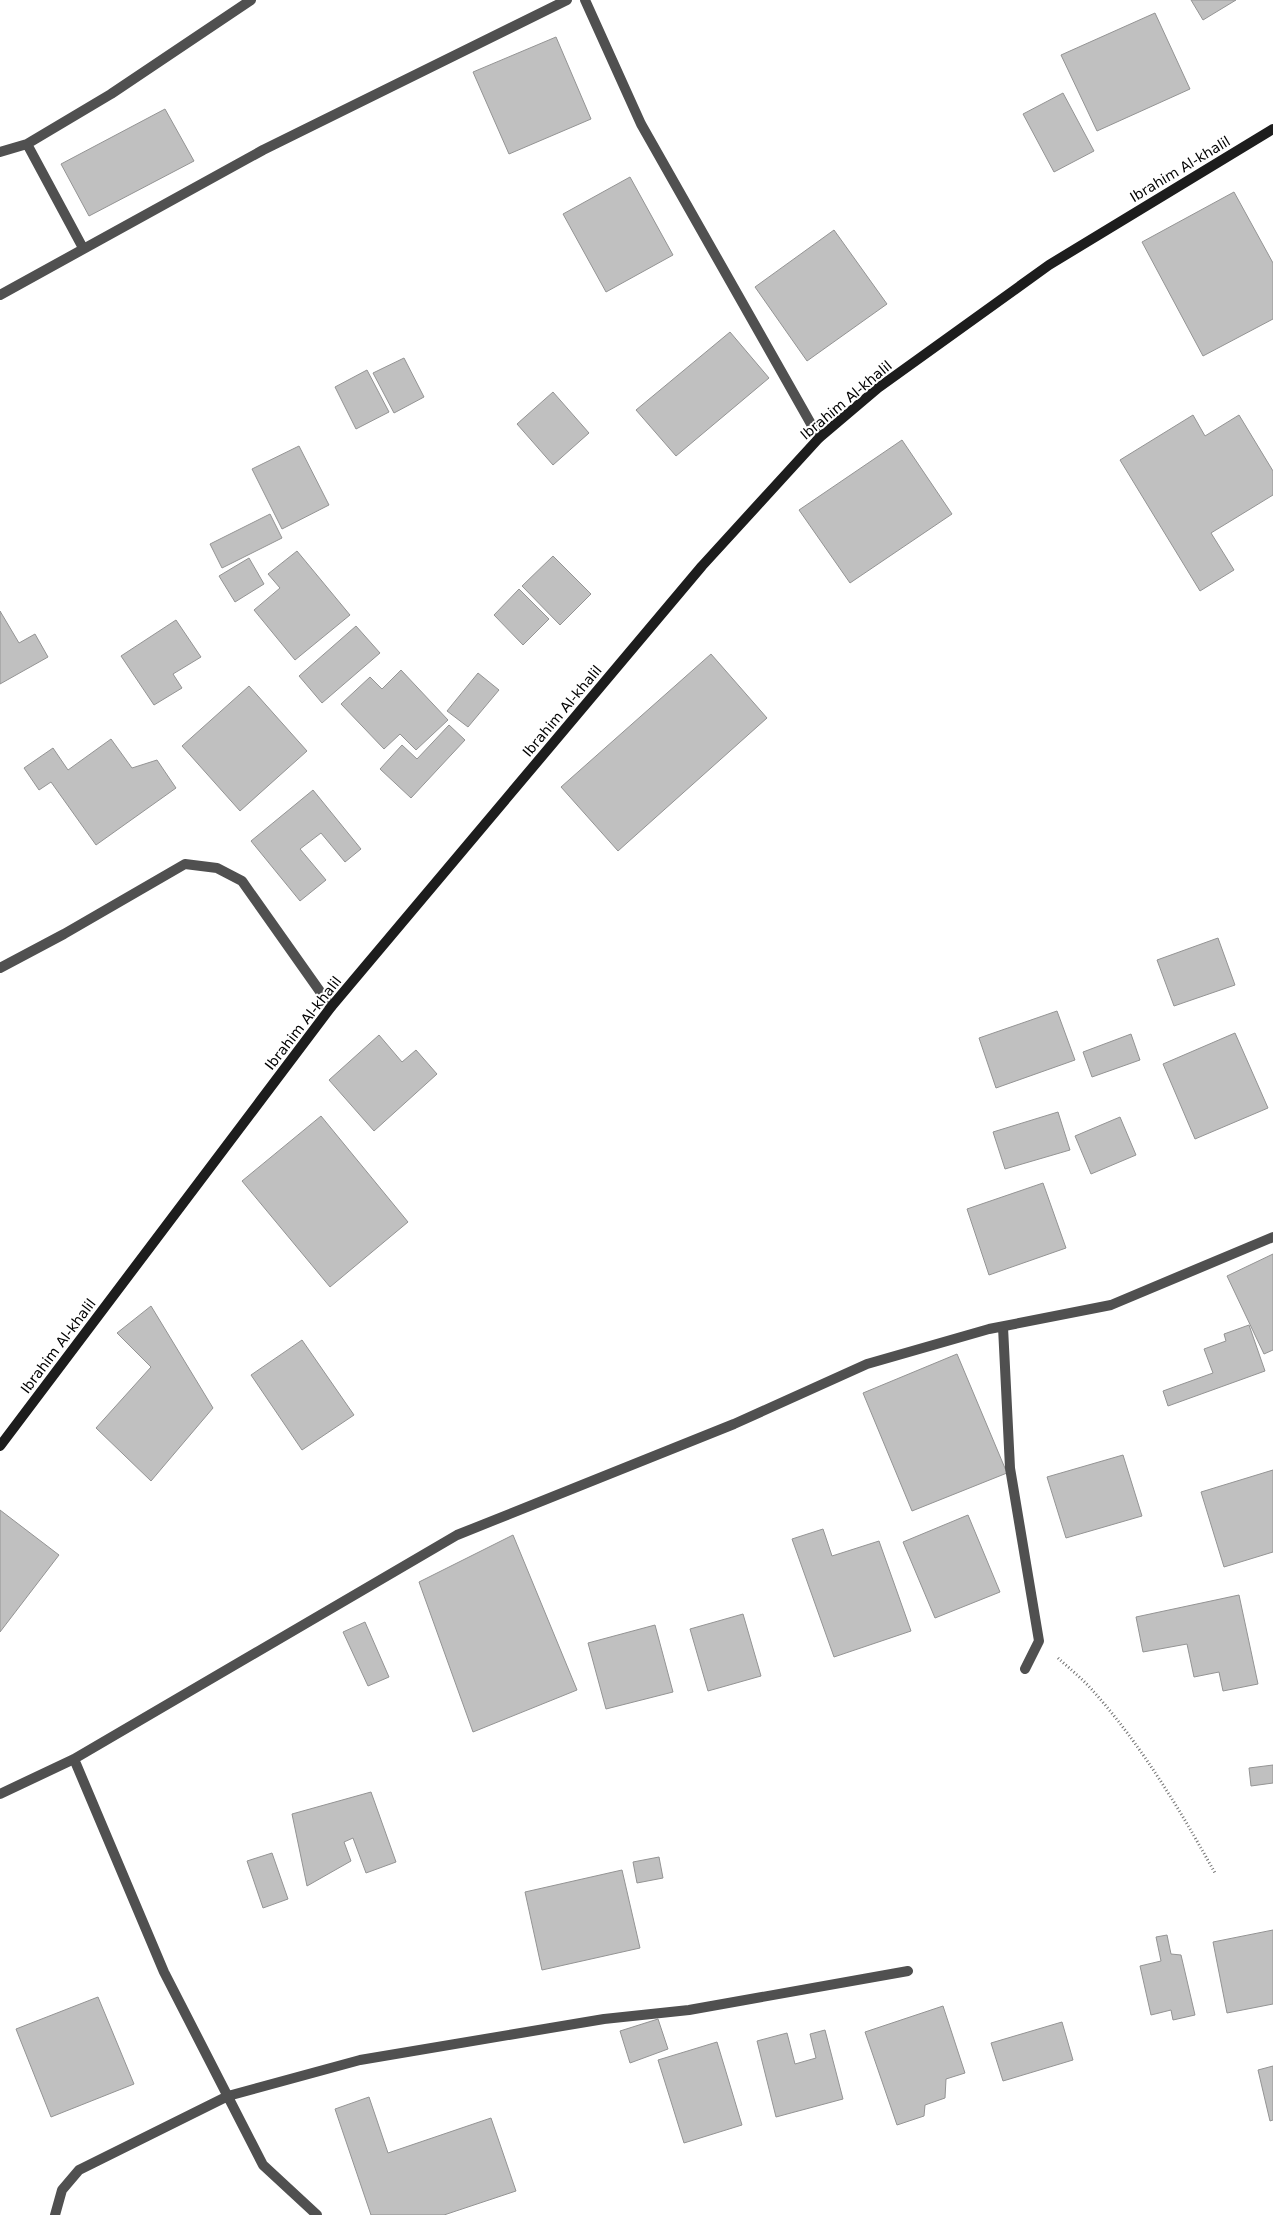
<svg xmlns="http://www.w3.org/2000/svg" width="1273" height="2215" viewBox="0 0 1273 2215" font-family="'DejaVu Sans',sans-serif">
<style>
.building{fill:#c0c0c0;stroke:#949494}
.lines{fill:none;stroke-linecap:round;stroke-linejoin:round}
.path{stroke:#727272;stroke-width:3;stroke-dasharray:1 2.5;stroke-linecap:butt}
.street{stroke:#505050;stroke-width:10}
.secondary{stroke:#1d1d1d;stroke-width:10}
.labels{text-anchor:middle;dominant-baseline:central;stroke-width:4;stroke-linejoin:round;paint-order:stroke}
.street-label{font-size:14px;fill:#000;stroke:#fff}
</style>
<rect width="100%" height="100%" fill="#fff"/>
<!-- building -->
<path class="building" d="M1191,0H1236L1203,20Z
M1155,13L1190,89L1097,131L1061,55Z
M556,37L591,119L509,154L473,72Z
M1063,93L1094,151L1054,172L1023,114Z
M165,109L194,161L89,216L61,164Z
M630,177L673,255L606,292L563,214Z
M1234,192L1273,263V319L1203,356L1142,242Z
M834,230L887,304L807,361L755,287Z
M730,332L769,378L676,456L636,410Z
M404,358L424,397L394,413L373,373Z
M367,370L389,412L356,429L335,387Z
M553,392L589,433L553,465L517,424Z
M1193,415L1205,436L1239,415L1273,471V495L1211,533L1234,570L1200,591L1120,460Z
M902,440L952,514L850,583L799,510Z
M299,446L329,505L282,529L252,469Z
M270,514L282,538L222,568L210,544Z
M297,551L350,615L295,660L254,610L280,588L268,574Z
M553,556L591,594L560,625L522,586Z
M249,558L264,584L235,602L219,576Z
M519,589L549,619L523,645L494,615Z
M0,611L19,643L35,634L48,657L0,684Z
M176,620L201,657L173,674L182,688L154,705L121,656Z
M356,626L380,653L322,703L299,676Z
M711,654L767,718L618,851L561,787Z
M401,670L448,720L416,750L400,734L384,749L341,704L370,677L382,689Z
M478,673L499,690L468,727L447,711Z
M249,686L307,751L240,811L182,746Z
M449,725L465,740L411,798L380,769L402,745L417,759Z
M111,739L132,768L157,760L176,788L96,845L51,782L39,790L24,768L53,748L68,770Z
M313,790L361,849L345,862L321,833L300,849L326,880L300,901L251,841Z
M1218,938L1235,985L1174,1006L1157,960Z
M1057,1011L1075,1060L996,1088L979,1038Z
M1235,1033L1268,1108L1195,1139L1163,1064Z
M1131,1034L1140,1060L1092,1077L1083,1052Z
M379,1035L402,1062L416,1050L437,1074L374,1131L329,1080Z
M1058,1112L1070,1150L1005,1169L993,1132Z
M321,1116L408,1222L330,1287L242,1181Z
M1120,1117L1136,1155L1091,1174L1075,1136Z
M1043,1183L1066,1248L989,1275L967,1209Z
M1273,1254V1350L1264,1354L1227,1276Z
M151,1306L213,1408L151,1481L96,1428L151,1367L117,1333Z
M1249,1325L1265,1371L1168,1406L1163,1391L1213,1373L1204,1349L1226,1341L1224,1334Z
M302,1340L354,1415L302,1450L251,1375Z
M957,1354L1007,1473L912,1511L863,1393Z
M1123,1455L1142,1516L1066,1538L1047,1477Z
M1273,1470V1552L1224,1567L1201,1492Z
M0,1510L59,1555L0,1632Z
M968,1515L1000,1592L935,1618L903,1542Z
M823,1529L832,1556L879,1541L911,1631L834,1657L792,1539Z
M513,1535L577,1690L473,1732L419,1582Z
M1239,1595L1258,1684L1223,1691L1219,1672L1194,1677L1187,1644L1143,1652L1136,1617Z
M743,1614L761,1676L708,1691L690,1629Z
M365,1622L389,1677L368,1686L343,1632Z
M655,1625L673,1692L606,1709L588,1643Z
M1273,1765V1783L1251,1786L1249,1768Z
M371,1792L396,1862L366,1873L353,1838L344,1842L351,1861L307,1886L292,1814Z
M272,1853L288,1899L263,1908L247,1861Z
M659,1857L663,1878L637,1883L633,1862Z
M622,1870L640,1948L542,1970L525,1892Z
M1273,1930V2004L1227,2013L1213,1942Z
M1167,1935L1171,1954L1181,1955L1195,2015L1173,2020L1171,2010L1151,2015L1140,1966L1161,1961L1156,1937Z
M98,1997L134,2084L51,2117L16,2029Z
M943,2006L965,2073L946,2079L945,2098L925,2105L924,2116L897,2125L865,2032Z
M658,2019L668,2049L630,2063L620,2031Z
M1062,2022L1073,2060L1003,2081L991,2043Z
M825,2030L843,2099L776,2117L757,2041L787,2033L795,2064L816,2058L810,2034Z
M717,2042L742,2125L684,2143L658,2060Z
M1273,2066V2120L1270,2121L1258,2070Z
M369,2097L388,2153L491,2118L516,2191L444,2215H371L335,2109Z"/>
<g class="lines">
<!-- path -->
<path class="path" d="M1058,1658C1070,1669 1084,1680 1094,1692C1142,1746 1180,1810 1215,1873"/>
<!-- street -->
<path class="street" d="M585,0L641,124L819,438
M27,144L83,248
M0,152L27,144L111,94L251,0
M0,295L263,150L567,0
M0,968L64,934L185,864L217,868L242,881L331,1007
M1003,1327L1010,1468L1039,1641L1025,1669
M74,1759L164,1972L263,2165L317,2215
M0,1794L74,1759L457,1535L734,1424L867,1364L989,1329L1111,1305L1273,1237
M55,2215L62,2190L79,2170L228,2096L360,2060L604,2019L689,2010L908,1971"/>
<!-- secondary -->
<path class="secondary" d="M0,1446L331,1007L702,566L819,438L878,388L1049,265L1273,129"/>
</g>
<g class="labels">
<!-- street labels -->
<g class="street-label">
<text transform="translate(1180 169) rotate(-31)">Ibrahim Al-khalil</text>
<text transform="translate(846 400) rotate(-40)">Ibrahim Al-khalil</text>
<text transform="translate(562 711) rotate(-50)">Ibrahim Al-khalil</text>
<text transform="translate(303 1023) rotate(-52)">Ibrahim Al-khalil</text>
<text transform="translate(58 1346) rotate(-53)">Ibrahim Al-khalil</text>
</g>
</g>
</svg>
